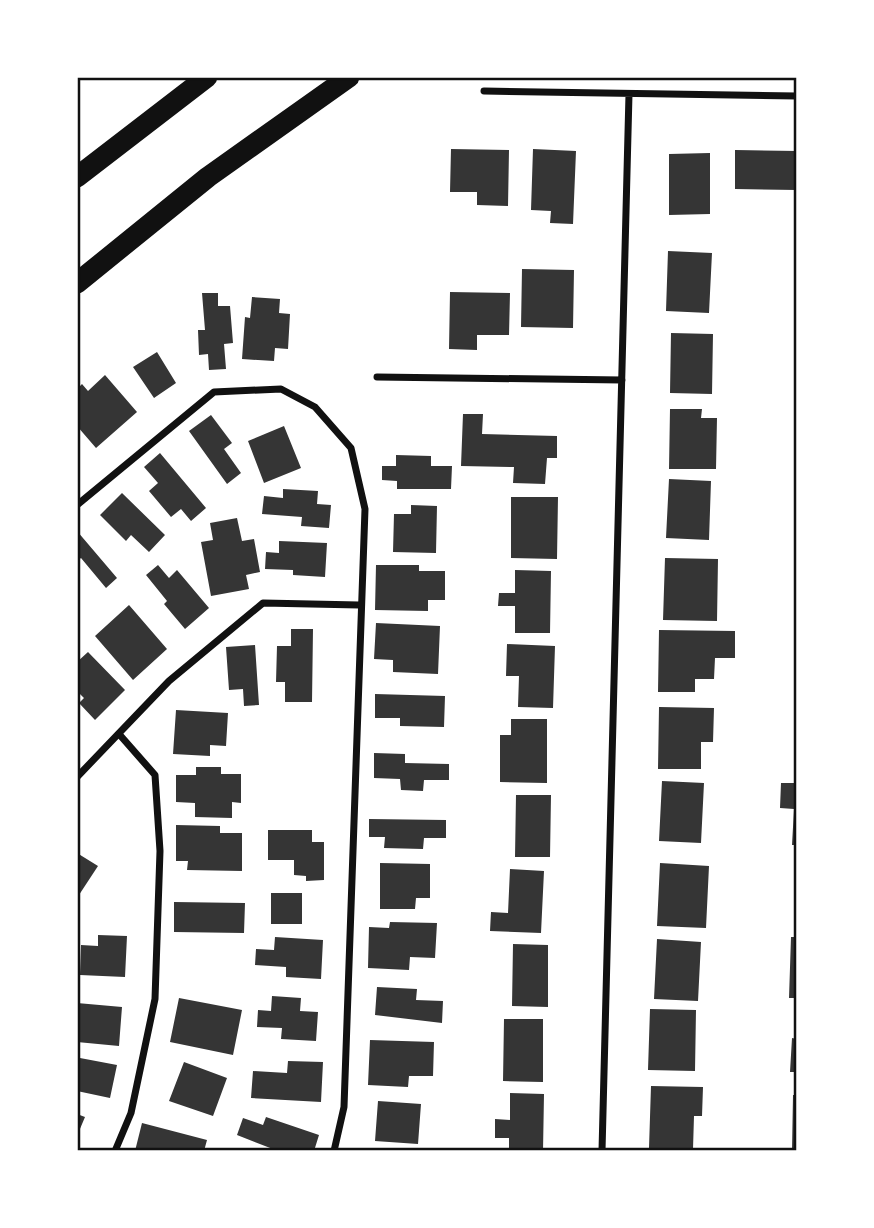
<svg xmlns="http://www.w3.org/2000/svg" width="874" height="1228" viewBox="0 0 874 1228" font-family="Overpass,sans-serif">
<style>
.building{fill:#353535}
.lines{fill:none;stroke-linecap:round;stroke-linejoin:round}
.minor{stroke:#111;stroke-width:7}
.motorway{stroke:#111;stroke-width:21}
.neatline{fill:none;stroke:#111;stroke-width:2.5}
</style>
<rect width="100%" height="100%" fill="#fff"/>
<!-- building -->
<path class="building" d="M451,149L509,150L508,206L477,205V192H450Z
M533,149L576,151L573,224L550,223L551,211L531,210Z
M735,150L797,151V190L735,189Z
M710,153V214L669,215V154Z
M668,251L712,253L709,313L666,311Z
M522,269L574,270L573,328L521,327Z
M450,292L510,293L509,335H477V350L449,349Z
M202,293H218V306H230L233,343L224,344L226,369L209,370L208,354L199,355L198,330H205Z
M252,297L280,299L279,313L290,314L288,349L275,348L274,361L242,359L245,317L250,318Z
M671,333L713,334L712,394L670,393Z
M157,352L176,383L154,398L133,367Z
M105,375L137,412L96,448L77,426V389L82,384L88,391Z
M670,409H702L701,418H717L716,469H669Z
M463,414H483L482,434L557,436V458H547L545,484L513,483L514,467L461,466Z
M211,415L232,443L224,449L241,473L227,484L189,431Z
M284,426L301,468L264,483L248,441Z
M160,453L206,508L191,521L181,509L171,517L149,491L158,483L144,467Z
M396,455L431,456V466H452L451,489H397V481L382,480V466H396Z
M669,479L711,481L709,540L666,538Z
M283,489L318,491L317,504L331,505L329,528L301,526L302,517L262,514L264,496L283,498Z
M122,493L165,535L149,552L131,535L126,541L100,515Z
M511,497H558L557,559L511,558Z
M411,505L437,506L436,553L393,552L394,514H411Z
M237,518L242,541L254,539L260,572L246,575L249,589L211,596L201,542L213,540L210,523Z
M77,531L117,578L106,588L81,558L77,561Z
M279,541L327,543L325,577L293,575V570L265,569L266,552L279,553Z
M665,558L718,559L717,621L663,620Z
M158,565L169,578L177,570L209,608L185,629L164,604L167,601L146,575Z
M376,565H419V571H445V600H428V611L375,610Z
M515,570L551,571L550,633H515V606H498L499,593H515Z
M129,605L167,649L133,680L95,636Z
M376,623L440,626L438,674L393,672V660L374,659Z
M291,629H313L312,702H285V682H276L277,646H291Z
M659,630L735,631V658H715L714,679H695V692H658Z
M507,644L555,646L553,708L518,707L519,676H506Z
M255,645L259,705L244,706L243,689L229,690L226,647Z
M88,652L125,690L95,720L79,703L84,698L77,691V662Z
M375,694L445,696L444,727L400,726V718H375Z
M659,707L714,708L713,742H701V769H658Z
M176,710L228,713L226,746L210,745V756L173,754Z
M511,719H547V783L500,782V735H511Z
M374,753L405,754V763L449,764V780H424L423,791L401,790L400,779L374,778Z
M196,767H221V774H241V803L232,802V818L195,817V803L176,802V775H196Z
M662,781L704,783L701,843L659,841Z
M781,783H797V845H792L794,809L780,808Z
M516,795H551L550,857H515Z
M369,819L446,820V838H424L423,849L384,848L385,837H369Z
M176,825L220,826V833H242V871L187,870L188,861H176Z
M268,830H312V842H324V880L306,881V876L294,875V860H268Z
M77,853L98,866L77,898Z
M380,863L430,864V898H416L415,909H380Z
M660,863L709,866L706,928L657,926Z
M510,869L544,871L541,933L490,931L491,912L508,913Z
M271,893H302V924H271Z
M174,902L245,903L244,933L174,932Z
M390,922L437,923L435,958L410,957L409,970L368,968L369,927L389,928Z
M98,935L127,936L125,977L80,975L81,945L98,946Z
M275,937L323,940L321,979L286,977V967L255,965L256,949L274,950Z
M791,937H797V998H789Z
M657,939L701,942L698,1001L654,999Z
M513,944L548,945V1007L512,1006Z
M377,987L417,989L416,1000L443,1001L442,1023L375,1015Z
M272,996L301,998L300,1011L318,1012L316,1041L281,1039L282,1028L257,1027L258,1010L271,1011Z
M179,998L242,1010L233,1055L170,1042Z
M77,1003L122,1007L119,1046L77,1042Z
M650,1009L696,1010L695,1071L648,1070Z
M504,1019H543V1082L503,1081Z
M792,1038L797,1039V1072H790Z
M370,1040L434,1042L433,1076H409L408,1087L368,1085Z
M80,1058L117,1065L110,1098L77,1091Z
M288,1061L323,1062L321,1102L251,1098L253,1071L287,1073Z
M184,1062L227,1078L213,1116L169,1101Z
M651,1086L703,1087L702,1116H694L693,1149L649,1148Z
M510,1093L544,1094L543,1151H509V1138H495V1119L510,1120Z
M793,1095H797V1151H792Z
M378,1101L421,1104L418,1144L375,1141Z
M77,1114L85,1117L77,1136Z
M266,1117L319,1135L314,1151H278L237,1135L243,1118L263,1125Z
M142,1123L207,1140L204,1151H135Z"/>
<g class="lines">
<!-- minor -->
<path class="minor" d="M484,91L797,96
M377,377L622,380
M77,505L214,392L281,389L315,407L351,448L365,509L344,1107L334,1151
M77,777L169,681L263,603L359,605
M115,1151L131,1113L155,999L160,851L155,775L119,734
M602,1151L629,94"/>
<!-- motorway -->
<path class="motorway" d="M77,177L207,77
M77,283L208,177L349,77"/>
</g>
<!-- border -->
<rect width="874" height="1228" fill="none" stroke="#ffffff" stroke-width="158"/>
<rect x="79" y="79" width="716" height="1070" class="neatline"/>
</svg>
